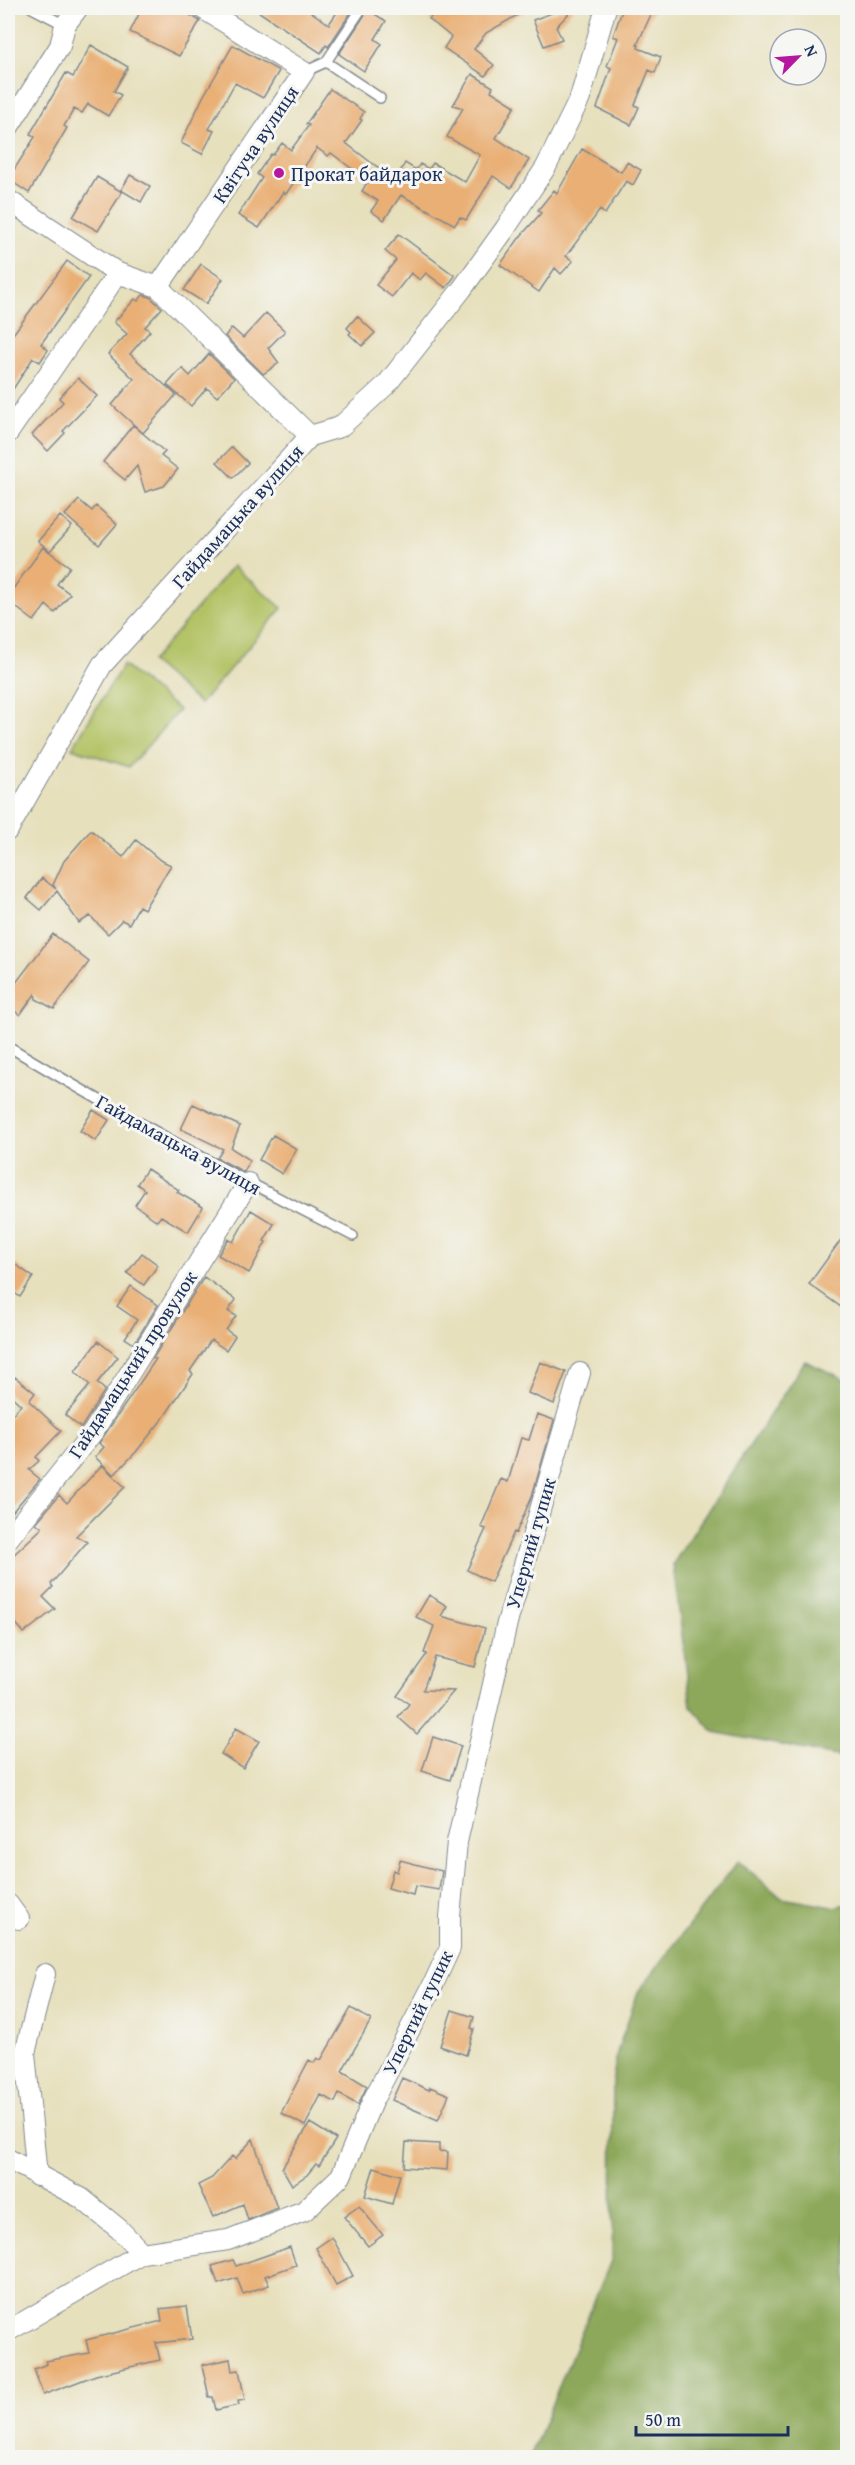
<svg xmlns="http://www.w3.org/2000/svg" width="855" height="2465" viewBox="0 0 855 2465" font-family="'Gentium Book Plus',serif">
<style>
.green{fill:#b2c265;stroke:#667862;stroke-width:1.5}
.forest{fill:#8da85a;stroke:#546c5c;stroke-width:1.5}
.building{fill:#e9af74}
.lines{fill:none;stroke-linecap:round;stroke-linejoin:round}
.lane-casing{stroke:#81888e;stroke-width:12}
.street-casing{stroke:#81888e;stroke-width:22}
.lane{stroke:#fff;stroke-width:9}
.street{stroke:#fff;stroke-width:20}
.poi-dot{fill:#b5179e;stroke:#f6f6f2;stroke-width:2}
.labels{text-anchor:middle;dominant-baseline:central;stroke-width:6;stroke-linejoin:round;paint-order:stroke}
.street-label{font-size:20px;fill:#1b2f5e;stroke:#f6f6f2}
.poi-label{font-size:20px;fill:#1b2f5e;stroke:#f6f6f2;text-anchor:start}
</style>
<rect width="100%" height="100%" fill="#f6f6f2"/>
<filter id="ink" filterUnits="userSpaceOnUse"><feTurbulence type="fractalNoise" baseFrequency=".0167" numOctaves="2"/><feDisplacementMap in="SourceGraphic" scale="12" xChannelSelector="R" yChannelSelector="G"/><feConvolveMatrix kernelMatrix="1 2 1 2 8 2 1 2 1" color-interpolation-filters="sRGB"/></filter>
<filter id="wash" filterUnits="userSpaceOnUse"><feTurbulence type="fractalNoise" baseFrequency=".008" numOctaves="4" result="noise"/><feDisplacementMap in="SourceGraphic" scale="24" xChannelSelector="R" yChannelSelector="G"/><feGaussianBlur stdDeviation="1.35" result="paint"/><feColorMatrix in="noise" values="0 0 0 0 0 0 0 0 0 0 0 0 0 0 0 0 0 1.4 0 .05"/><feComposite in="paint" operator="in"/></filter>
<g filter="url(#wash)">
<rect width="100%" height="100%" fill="#e7e0bd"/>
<!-- green -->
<path class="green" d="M233,566L282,608L200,704L151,662Z
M123,665L179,710L129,767L72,748Z"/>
<!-- forest -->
<path class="forest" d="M805,1361L847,1380V1758L714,1732L691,1706L673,1564Z
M738,1861L782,1898L833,1907L847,1904V2457H530L612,2258L613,2078L618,2049L638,1992Z"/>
<g id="blocks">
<!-- building -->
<path class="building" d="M142,8H178L200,21L179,56L130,32Z
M253,8H305L329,24L340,8H354L328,47L326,45L321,53Z
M438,8H530L486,33L474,49L494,65L485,76L444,48L451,37L429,19Z
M565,8H574L556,27L562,39L544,46L533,20Z
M623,8H654L637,45H639L638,48L661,57L655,73L649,70L635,105L639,107L631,125L597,108L611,68L607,66L618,38L613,36Z
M368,10L386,21L375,39L382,44L364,71L339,54Z
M91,45L128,67L114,91L121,95L108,116L88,104L82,113L74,109L64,126L67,128L29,193L8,179L35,137L30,134L66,73L73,77Z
M233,45L279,71L263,98L235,83L209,129L214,131L202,154L181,143L203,97Z
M472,74L493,87L491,91L515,106L496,138L529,160L511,188L493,176L466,220L460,217L455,225L401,195L384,220L371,211L378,201L362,191L368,181L331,153L328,156L317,148L286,194L283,192L259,228L238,215L262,178L257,174L271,154L273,155L282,143L291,150L309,125L306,124L330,89L364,112L360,119L362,120L346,143L373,164L396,179L405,163L416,170L420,164L429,169L433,163L465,182L480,155L447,137L463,108L453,105Z
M582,149L621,172L627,162L641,170L633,185L626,181L605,214L600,210L566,256L573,261L561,274L555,268L539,292L500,265L520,237L541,213L538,210L554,190L557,193Z
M130,175L150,186L141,202L121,190Z
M97,177L122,192L98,231L73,217Z
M399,234L455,276L446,288L426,273L420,280L411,273L392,297L376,285L396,260L385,251Z
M67,261L89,277L41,344L48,350L40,362L33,358L8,397V341Z
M201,264L223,279L206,304L184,290Z
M143,295L150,297L162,308L145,327L150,331L130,354L176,395L143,433L112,405L134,379L108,354L127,334L114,322L135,299L138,301Z
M266,313L285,331L268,348L279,363L263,374L225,336L232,328L243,338Z
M357,316L375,333L362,346L349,334L351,332L347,328Z
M209,354L234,378L217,397L207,388L191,406L167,385L182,368L190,376Z
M78,378L97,396L63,431L65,433L48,451L32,435L63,402L59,398Z
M133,425L165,452L161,456L178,469L164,486L145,492L137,466L125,480L103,462Z
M232,447L248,463L233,478L217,462Z
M79,500L92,511L96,506L117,524L99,545L65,515Z
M60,516L72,526L50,551L38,541Z
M43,547L70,567L57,584L70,594L55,613L46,605L34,621L8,601V596Z
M91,830L123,857L136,840L160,860L171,865L144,909L139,906L129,924L122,920L108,934L90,916L79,923L57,891L41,910L27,898L42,878L56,889L53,885L64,861Z
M53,934L89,962L54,1009L36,999L35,994L20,1015L8,1006V978L15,984Z
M193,1104L240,1126L231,1148L250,1160L244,1172L217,1158L223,1149L181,1129Z
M93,1110L109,1120L96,1141L80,1131Z
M273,1135L297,1149L282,1174L259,1160Z
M147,1169L179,1190L177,1192L203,1207L188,1232L161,1216L157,1221L135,1205L145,1190L137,1184Z
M251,1210L274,1224L264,1241L266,1242L249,1273L218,1255L228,1239L233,1242Z
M848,1230V1312L809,1284Z
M142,1253L158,1265L144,1285L127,1273Z
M8,1259L33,1277L20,1297L8,1288Z
M204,1277L236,1300L228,1311L236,1316L226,1330L235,1336L226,1350L211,1340L190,1371L193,1374L164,1417L136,1452L114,1475L95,1457L104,1447L99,1443L156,1359L153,1358Z
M131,1286L158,1305L134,1344L125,1338L137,1320L117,1306Z
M98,1341L118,1357L97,1383L105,1390L81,1428L65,1415L90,1385L75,1372Z
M540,1362L566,1372L554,1404L528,1393Z
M15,1377L35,1393L29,1401L61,1431L36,1457L39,1461L29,1470L40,1479L8,1517V1419L21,1405L8,1393V1386Z
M537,1414L554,1420L532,1496L516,1533L514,1532L491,1582L467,1570L486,1529L481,1527L501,1479L508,1482L521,1438L529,1440Z
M102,1465L125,1487L76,1536L87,1542L51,1584L53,1587L43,1597L55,1609L24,1633L8,1614V1560L42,1528L36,1523L59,1495L67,1503Z
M429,1595L447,1606L441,1616L485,1628L475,1667L435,1657L423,1690L454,1691L417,1734L398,1717L409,1704L397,1696L427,1654L424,1653L434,1626L416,1617Z
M236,1728L259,1741L243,1768L221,1754Z
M433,1737L461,1746L450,1780L422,1771Z
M400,1860L442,1871L439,1890L415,1886L413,1895L388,1888L393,1870L397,1872Z
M351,2008L371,2020L342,2071L367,2086L358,2105L339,2094L335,2102L321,2095L305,2126L281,2113L309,2060L314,2063L317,2058L321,2060Z
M452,2010L474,2017L471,2028L474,2029L466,2055L440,2046Z
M402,2078L429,2090L430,2087L449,2095L438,2120L392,2100Z
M310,2123L336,2139L319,2166L316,2164L307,2175L292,2185L282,2168Z
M253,2139L277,2208L248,2220L243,2204L213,2217L198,2185L212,2178L232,2156L235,2159Z
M406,2142L439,2144V2151L448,2152L447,2170L404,2167Z
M374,2167L400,2175L392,2204L365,2196Z
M359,2206L383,2235L368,2246L344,2217Z
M332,2237L353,2276L336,2285L316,2248Z
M290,2247L296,2265L265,2276L269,2285L243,2294L237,2278L218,2284L212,2266L233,2260L236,2266Z
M187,2306L192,2339L156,2343L160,2360L96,2375L43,2395L34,2369L47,2364L46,2361L89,2353L86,2340L162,2321L160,2309Z
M230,2359L232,2371L239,2370L245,2400L238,2401L239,2405L216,2410L213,2397H209L202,2365Z"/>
</g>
</g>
<g filter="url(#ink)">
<use href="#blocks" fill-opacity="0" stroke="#81888e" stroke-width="1.5"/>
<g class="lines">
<defs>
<path id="lane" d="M32,8L65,25
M326,62L380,98
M304,72L326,62L362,8
M8,1046C120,1114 236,1177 353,1236"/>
<path id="street" d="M8,128L60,46L65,25L78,8
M8,200L118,273L158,287L310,436
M158,287L304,72L202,8
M8,433L118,273
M8,830L102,665L310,436L340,427L387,384L462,289L505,229L546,167L580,98L606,8
M8,1539L93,1432L248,1183
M8,1904L19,1919
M8,2159L81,2198L119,2229L142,2253
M37,2176L25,2053L45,1974
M8,2331L142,2253L228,2240L304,2211L341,2176L372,2102L432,1987L450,1948V1917L457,1842L507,1623L580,1373"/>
</defs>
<!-- lane casing -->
<use href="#lane" class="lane-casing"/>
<!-- street casing -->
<use href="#street" class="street-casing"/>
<!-- lane -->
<use href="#lane" class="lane"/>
<!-- street -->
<use href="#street" class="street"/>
</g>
</g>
<!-- markers -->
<circle class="poi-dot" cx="279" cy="173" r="6"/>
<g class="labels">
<!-- street labels -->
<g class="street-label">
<text transform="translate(255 144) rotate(-56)">Квітуча вулиця</text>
<text transform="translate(237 516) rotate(-48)">Гайдамацька вулиця</text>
<text transform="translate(179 1144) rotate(29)">Гайдамацька вулиця</text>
<text transform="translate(132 1364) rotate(-57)">Гайдамацький провулок</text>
<text transform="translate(530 1543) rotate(-74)">Упертий тупик</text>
<text transform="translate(417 2012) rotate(-64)">Упертий тупик</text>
</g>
<!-- poi labels -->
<g class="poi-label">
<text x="291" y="173">Прокат байдарок</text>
</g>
</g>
<!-- margin -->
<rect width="855" height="2465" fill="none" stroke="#f6f6f2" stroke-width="30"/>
<!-- north arrow -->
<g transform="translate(798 57) rotate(65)"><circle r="28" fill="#f6f6f2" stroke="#9ea6b7" stroke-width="1.5"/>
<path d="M0-4.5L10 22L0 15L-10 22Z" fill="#b5179e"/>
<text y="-9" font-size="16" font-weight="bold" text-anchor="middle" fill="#1b2f5e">N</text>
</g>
<!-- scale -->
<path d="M636 2426v9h152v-9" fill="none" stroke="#1b2f5e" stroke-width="3"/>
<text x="645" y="2426" font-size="18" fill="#1b2f5e" stroke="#f6f6f2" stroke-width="4.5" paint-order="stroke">50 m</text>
</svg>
